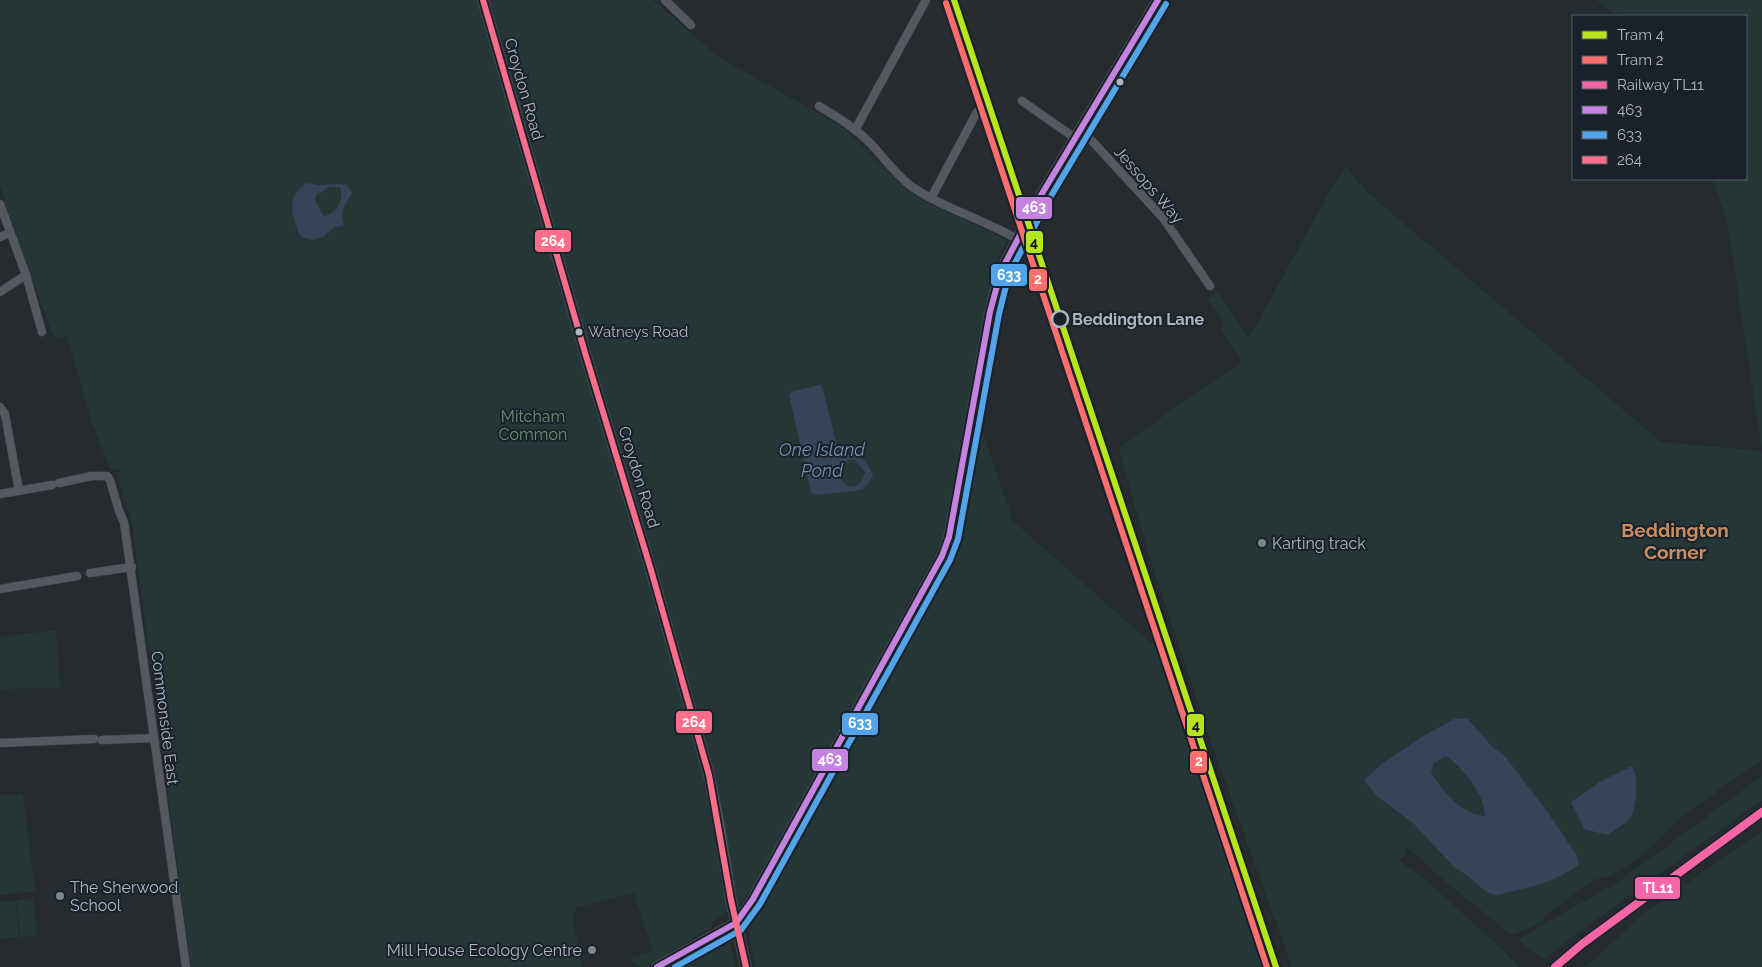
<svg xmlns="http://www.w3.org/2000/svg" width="1762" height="967" viewBox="0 0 1762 967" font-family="Raleway,sans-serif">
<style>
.green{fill:#253637}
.water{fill:#354459;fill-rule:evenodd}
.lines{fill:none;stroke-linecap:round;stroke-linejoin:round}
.minor-casing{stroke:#43474b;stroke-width:9}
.major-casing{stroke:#42474d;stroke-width:12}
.minor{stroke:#55585f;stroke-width:8}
.major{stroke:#575b61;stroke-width:10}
.bus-1-casing{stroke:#19212a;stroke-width:10}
.bus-2-casing{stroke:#19212a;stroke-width:10}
.bus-3-casing{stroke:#19212a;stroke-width:10}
.bus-1{stroke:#c483df;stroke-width:6}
.bus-2{stroke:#53a3e8;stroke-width:6}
.bus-3{stroke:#fb6d88;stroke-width:6}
.rail-1-casing{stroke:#19212a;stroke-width:11}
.rail-1{stroke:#f666a7;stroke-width:8}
.tram-1-casing{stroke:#19212a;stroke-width:10}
.tram-2-casing{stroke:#19212a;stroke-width:10}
.tram-1{stroke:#b5e61d;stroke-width:6}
.tram-2{stroke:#ff6d6d;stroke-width:6}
.bus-dot{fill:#aeb6c2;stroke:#19212a;stroke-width:2}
.stop-dot{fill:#19212a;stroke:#aeb6c2;stroke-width:2.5}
.poi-dot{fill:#7e858f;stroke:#19212a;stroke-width:2}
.labels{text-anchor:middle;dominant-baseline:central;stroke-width:4;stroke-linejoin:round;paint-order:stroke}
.bus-label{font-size:15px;fill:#aeb6c2;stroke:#19212a;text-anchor:start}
.street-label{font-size:16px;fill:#aeb6c2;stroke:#19212a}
.stop-label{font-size:16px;font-weight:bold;fill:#aeb6c2;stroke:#19212a;text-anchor:start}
.park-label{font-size:16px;fill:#679170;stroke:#19212a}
.poi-label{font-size:16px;fill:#aeb6c2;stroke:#19212a;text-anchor:start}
.water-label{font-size:18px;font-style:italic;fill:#788eaa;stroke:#19212a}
.quarter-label{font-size:19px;font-weight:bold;fill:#cc8d60;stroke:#19212a}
.line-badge{stroke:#19212a;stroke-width:2}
.badge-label{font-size:14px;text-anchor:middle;font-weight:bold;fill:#fff}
.pale-badge-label{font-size:14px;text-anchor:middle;font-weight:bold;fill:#111}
</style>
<rect width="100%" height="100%" fill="#262b30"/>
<!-- green -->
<path class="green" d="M0,0H653L717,56L837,124L849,133L900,184L918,198L1007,240L995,265L997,266L943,538L786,830L754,885L740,903L713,922L711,927L647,967H640L629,959L653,951L634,893L576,908L572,917L579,949L581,967H191L132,523L118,477L120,471V469H110L90,417L67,336L54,338L10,218L0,185Z
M1596,0H1762V760L1682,816L1640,857L1610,876L1594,880L1548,913L1541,923L1512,935L1441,878L1407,847L1405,855L1398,860L1418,873L1503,950L1519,967H1292L1210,739L1151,562L1119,449L1129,440L1242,361L1221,329L1225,325L1208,300L1217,292L1249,338L1335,182L1346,167L1367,192L1661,442L1762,451L1727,219L1712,179H1746V16H1618Z
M980,423L1013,521L1165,655L1204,778L1268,967H755L748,928H746V920L810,811L955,543Z
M56,630L60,688L0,689V637Z
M1762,776V800L1565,942L1544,960L1540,955L1535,954L1518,939L1618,882Z
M23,794L35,891L0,895V795Z
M1762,831V967H1585L1646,912Z
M33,899L37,936L20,937L17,900Z
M16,901L19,937L0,939V902Z
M724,940L730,942L735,967H668L708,945Z"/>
<!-- water -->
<path class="water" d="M307,183L318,185L346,184L352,193C345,205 339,213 344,226L334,227L323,237L313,240L301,237C292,218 284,196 307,183ZM330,187H340C344,200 338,214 323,216L315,200L317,194Z
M820,385L823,389L837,446L840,451C859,460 863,452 873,475L869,483L862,490L815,495L811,492L789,395L791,392ZM848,460H855L865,472C861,494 839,490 838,469Z
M1467,718L1494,749L1503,754L1547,811L1577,856L1579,864C1556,883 1525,888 1496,895C1480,892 1470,874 1455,868L1414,824L1377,796L1364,780L1383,763L1425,735L1454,719ZM1446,756C1459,764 1476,786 1482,800C1484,805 1484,811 1485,816C1459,813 1445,793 1431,773L1434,763Z
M1632,766C1639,775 1637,811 1629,819C1623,826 1614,830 1607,835L1584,829L1571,802L1601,781Z"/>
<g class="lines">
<defs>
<path id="minor" d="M665,0L691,25
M1022,101L1075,138
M819,106C837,117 854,127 869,142C883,156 894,173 911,186C942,208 983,219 1017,239
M1081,129L1163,218L1210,286
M855,130L926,0
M931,198L977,112
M0,204L26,275L42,332
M0,237L10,233
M0,292L26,275
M0,407L5,414L19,491
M59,483L92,476H107L110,480L119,511L124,522L186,967
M0,494L52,485
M90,573L132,567
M0,589L77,576
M102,740L154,738
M0,743L94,739"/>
<path id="major" d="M483,0L586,356L651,570L709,775L719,825L731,900L746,967
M657,967L736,923L753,899L942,556L949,537L960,481L990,312L1001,271L1040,197L1158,0"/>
</defs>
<!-- minor casing -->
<use href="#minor" class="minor-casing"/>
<!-- major casing -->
<use href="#major" class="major-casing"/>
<!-- minor -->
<use href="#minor" class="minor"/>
<!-- major -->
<use href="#major" class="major"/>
<defs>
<path id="bus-1" d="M657,967L736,923L753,899L942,556L949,537L990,312L1001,271L1040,197L1158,0"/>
<path id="bus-2" d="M675,967L741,930L760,904L950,560L958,539L999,314L1009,274L1048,201L1166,4"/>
<path id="bus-3" d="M483,0L586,356L651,570L709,775L731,900L746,967"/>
</defs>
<!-- bus-1 casing -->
<use href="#bus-1" class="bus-1-casing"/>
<!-- bus-2 casing -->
<use href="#bus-2" class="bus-2-casing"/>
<!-- bus-3 casing -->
<use href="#bus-3" class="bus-3-casing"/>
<!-- bus-1 -->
<use href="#bus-1" class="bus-1"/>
<!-- bus-2 -->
<use href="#bus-2" class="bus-2"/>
<!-- bus-3 -->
<use href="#bus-3" class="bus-3"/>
<defs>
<path id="rail-1" d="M1555,967L1582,944L1762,812"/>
</defs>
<!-- rail-1 casing -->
<use href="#rail-1" class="rail-1-casing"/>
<!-- rail-1 -->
<use href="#rail-1" class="rail-1"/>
<defs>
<path id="tram-1" d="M954,0L1276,967"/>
<path id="tram-2" d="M946,3L1267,967"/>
</defs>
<!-- tram-1 casing -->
<use href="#tram-1" class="tram-1-casing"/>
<!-- tram-2 casing -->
<use href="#tram-2" class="tram-2-casing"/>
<!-- tram-1 -->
<use href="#tram-1" class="tram-1"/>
<!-- tram-2 -->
<use href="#tram-2" class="tram-2"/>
</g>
<!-- markers -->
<g class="bus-dot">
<circle cx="1120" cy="82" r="4.5"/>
<circle cx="579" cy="332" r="4.5"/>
</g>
<circle class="stop-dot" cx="1060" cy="319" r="8"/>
<g class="poi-dot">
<circle cx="1262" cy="543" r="5"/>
<circle cx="60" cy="896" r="5"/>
<circle cx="592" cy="950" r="5"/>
</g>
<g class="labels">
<!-- bus labels -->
<g class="bus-label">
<text x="588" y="332">Watneys Road</text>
</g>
<!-- street labels -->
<g class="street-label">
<text transform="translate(524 89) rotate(74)">Croydon Road</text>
<text transform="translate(1149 185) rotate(49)">Jessops Way</text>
<text transform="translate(639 477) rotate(73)">Croydon Road</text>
<text transform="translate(165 718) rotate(83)">Commonside East</text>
</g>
<!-- stop labels -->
<g class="stop-label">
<text x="1072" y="319">Beddington Lane</text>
</g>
<!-- park labels -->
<g class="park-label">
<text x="533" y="416">Mitcham<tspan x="533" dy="18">Common</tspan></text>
</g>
<!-- poi labels -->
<g class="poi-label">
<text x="1272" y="543">Karting track</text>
<text x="70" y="887">The Sherwood<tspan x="70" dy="18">School</tspan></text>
<text x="582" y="950" text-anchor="end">Mill House Ecology Centre</text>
</g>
<!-- water labels -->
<g class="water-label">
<text x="822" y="449">One Island<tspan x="822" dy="21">Pond</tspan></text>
</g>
<!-- quarter labels -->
<g class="quarter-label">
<text x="1675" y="530">Beddington<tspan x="1675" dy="22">Corner</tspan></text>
</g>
</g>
<g class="line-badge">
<rect x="1015" y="196" width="38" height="24" rx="5" fill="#c483df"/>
<rect x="534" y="229" width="38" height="24" rx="5" fill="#fb6d88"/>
<rect x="1025" y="230" width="19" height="24" rx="5" fill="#b5e61d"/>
<rect x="990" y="263" width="38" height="24" rx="5" fill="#53a3e8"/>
<rect x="1028" y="268" width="20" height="24" rx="5" fill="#ff6d6d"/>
<rect x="675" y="710" width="38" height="24" rx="5" fill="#fb6d88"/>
<rect x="841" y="712" width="38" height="24" rx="5" fill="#53a3e8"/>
<rect x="1186" y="713" width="19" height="24" rx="5" fill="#b5e61d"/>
<rect x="811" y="748" width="38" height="24" rx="5" fill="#c483df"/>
<rect x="1189" y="750" width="19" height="24" rx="5" fill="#ff6d6d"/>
<rect x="1634" y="876" width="47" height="24" rx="5" fill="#f666a7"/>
</g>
<g class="badge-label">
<text x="1034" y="212">463</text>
<text x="553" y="246">264</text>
<text x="1009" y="280">633</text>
<text x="1038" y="284">2</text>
<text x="694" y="727">264</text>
<text x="860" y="728">633</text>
<text x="830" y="764">463</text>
<text x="1199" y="766">2</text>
<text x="1658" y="893">TL11</text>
</g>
<g class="pale-badge-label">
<text x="1034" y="247">4</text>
<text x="1196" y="730">4</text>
</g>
<!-- legend -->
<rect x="1572" y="15" width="175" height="165" fill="#19212a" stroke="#555d67"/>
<rect x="1582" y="31" width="25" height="8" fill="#b5e61d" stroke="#555d67"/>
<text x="1617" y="40" font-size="15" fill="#aeb6c2">Tram 4</text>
<rect x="1582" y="56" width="25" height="8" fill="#ff6d6d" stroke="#555d67"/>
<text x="1617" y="65" font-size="15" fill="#aeb6c2">Tram 2</text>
<rect x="1582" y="81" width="25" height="8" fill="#f666a7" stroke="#555d67"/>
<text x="1617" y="90" font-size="15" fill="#aeb6c2">Railway TL11</text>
<rect x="1582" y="106" width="25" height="8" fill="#c483df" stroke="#555d67"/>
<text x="1617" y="115" font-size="15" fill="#aeb6c2">463</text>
<rect x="1582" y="131" width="25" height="8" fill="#53a3e8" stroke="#555d67"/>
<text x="1617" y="140" font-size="15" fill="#aeb6c2">633</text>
<rect x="1582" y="156" width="25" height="8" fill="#fb6d88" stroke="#555d67"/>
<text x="1617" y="165" font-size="15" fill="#aeb6c2">264</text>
</svg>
